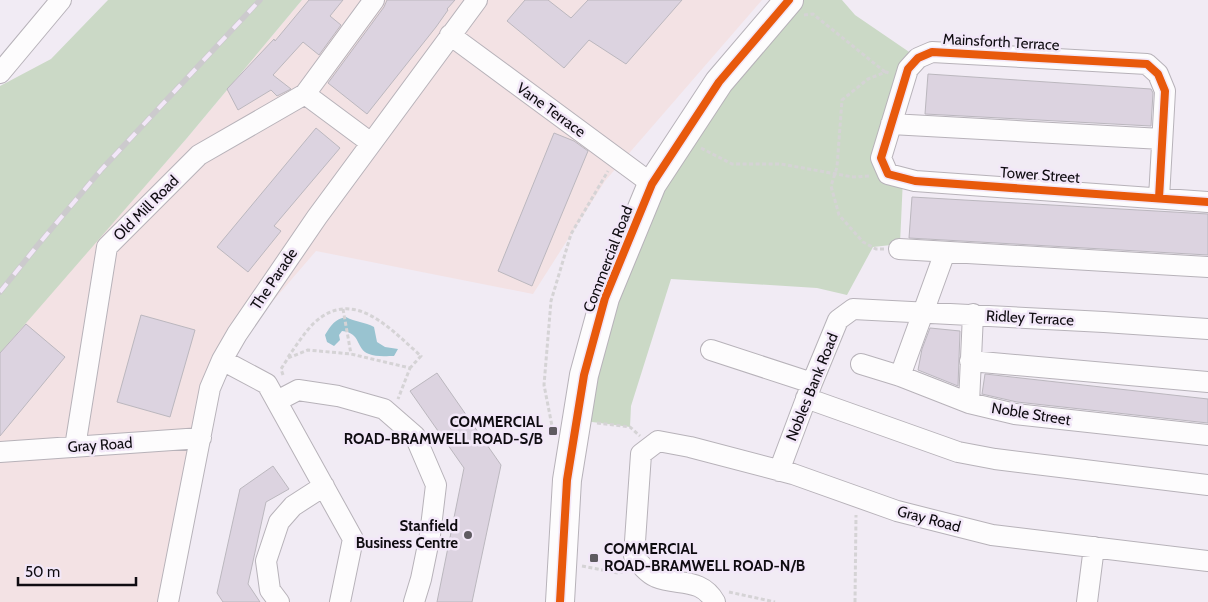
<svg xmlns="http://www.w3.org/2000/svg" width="1208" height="602" viewBox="0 0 1208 602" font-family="Cabin,sans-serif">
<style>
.industrial{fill:#f3e2e4}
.green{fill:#cbd9c6}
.water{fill:#99c3d0}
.building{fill:#dcd3e0;stroke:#bbb7be}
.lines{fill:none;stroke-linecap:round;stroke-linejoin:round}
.minor-casing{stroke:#b7b2b9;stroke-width:22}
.highway-casing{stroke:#b7b2b9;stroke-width:30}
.path{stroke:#d5d3d5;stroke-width:3;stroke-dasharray:4 2.5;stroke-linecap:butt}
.minor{stroke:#fdfcfd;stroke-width:20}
.highway{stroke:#fdfcfd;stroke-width:28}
.rail-casing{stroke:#cccacd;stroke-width:5.5}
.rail{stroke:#f2e7f8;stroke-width:4;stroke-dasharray:11;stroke-linecap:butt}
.cycleway-casing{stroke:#f2e7f8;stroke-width:11}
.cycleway{stroke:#e8590c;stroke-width:8}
.poi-dot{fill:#5e5a60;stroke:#f2e7f8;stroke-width:2}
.labels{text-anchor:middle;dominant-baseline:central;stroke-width:5;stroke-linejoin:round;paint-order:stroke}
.street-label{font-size:15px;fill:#0f0c11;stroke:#f2e7f8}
.poi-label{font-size:15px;font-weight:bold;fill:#0f0c11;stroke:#f2e7f8;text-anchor:end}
</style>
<rect width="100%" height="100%" fill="#f1ebf4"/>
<!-- industrial -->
<path class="industrial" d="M302,0H762L605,181L533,294L316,251L222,360L170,602H0V351L187,138Z"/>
<!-- green -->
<path class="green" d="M108,0H302L187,138L0,353V86L51,59Z
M789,0H842L855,15L918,58L881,157L903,178L900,244L873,247L847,295L817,288L671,279L631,406L630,427L577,420L652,184Z"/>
<!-- water -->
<path class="water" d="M346,317C355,322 365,322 374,327L377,342L385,347L398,349L394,356C387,356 375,357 369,354C355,349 362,333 342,331L339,335L340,340L334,346L327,342L325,335C331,325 335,319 346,317Z"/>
<!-- building -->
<path class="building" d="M309,0H343L330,16L341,25L319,55L303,42L273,75L291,89L277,96L271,90L238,110L227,89L274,39L275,41Z
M387,0H455L447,9L448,10L436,27L367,114L328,83L384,7Z
M525,0H548L571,18L588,0H682L626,64L589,40L564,68L507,21Z
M928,74L1151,89L1153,93L1151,126L925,114Z
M316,128L340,148L274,226L281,231L248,272L217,247Z
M554,133L574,141L588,151L532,286L498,271Z
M912,197L1208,214V255L909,238Z
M141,315L195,330L170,417L117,402Z
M26,324L65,357L0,436V353Z
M930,328L960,331L958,386L918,370L922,349Z
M437,373L501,465L472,602H437L464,468L410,391Z
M985,374L1208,399V423L1017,402L982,394Z
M273,466L289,489L266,502L248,584L260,602H223L217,593L240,489Z"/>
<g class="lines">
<defs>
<path id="minor" d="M450,35L652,184
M0,73L61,0
M305,94L371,143
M891,124L1162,139
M1159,198L1165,91L1158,74L1147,64L932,52L918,58L908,69L881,158L888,174L915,181L1208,202
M899,249L1208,267
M711,350L812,383
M222,360L267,384L353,539L340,602
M970,361L1208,382
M861,364L900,376L969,403L1015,414L1208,435
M900,376L945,252
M806,398L958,452L995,459L1208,485
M277,401L298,390L338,396L384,409L415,436L436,485L430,535L421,579L414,602
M969,403L973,314
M75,447L107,247L199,155L305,94L374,0
M0,452L201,438
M779,471L812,383L838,320L853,309L1104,322L1208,329
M168,602L210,388L222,360L237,334L317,217L477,0
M279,602L270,590L266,561L279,522L293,506L324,486
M715,602C701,577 678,586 656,577C647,573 640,564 634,556L641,454L658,441L690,447L793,474L897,511L992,535L1208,561
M1087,602L1094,547"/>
<path id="highway" d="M560,602L567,480L584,375L605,298L652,184L719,82L789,0"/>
</defs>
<!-- minor casing -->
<use href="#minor" class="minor-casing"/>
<!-- highway casing -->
<use href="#highway" class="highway-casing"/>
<!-- path -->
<path class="path" d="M804,15L813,14L885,72
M701,148L732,164H781L853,177L870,176
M884,249H876L863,242L839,215L831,186L837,167L842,100L868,79L886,72L889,73
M343,309L351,354
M288,357C296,346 304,333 314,323C354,286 391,330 421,356L410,368
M283,375L281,369L288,358L308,350L351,354L410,368L398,399
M597,423L630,427L640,436
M553,431L544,385L551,301L571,234L608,171
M582,566L618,573L625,571
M729,592L775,602
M855,602L856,515"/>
<!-- minor -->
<use href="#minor" class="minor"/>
<!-- highway -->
<use href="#highway" class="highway"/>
<defs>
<path id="rail" d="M0,292L37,246L101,170L260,0"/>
</defs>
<!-- rail casing -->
<use href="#rail" class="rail-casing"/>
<!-- rail -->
<use href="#rail" class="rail"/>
<defs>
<path id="cycleway" d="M1159,198L1165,91L1158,74L1147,64L932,52L918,58L908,69L881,158L888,174L915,181L1208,202
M560,602L567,480L584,375L605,298L652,184L719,82L789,0"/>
</defs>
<!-- cycleway casing -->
<use href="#cycleway" class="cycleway-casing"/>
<!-- cycleway -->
<use href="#cycleway" class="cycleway"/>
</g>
<!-- markers -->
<g class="poi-dot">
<rect x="548" y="426" width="10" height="10" rx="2.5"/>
<circle cx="468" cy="535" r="5"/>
<rect x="589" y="553" width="10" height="10" rx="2.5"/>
</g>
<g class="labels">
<!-- street labels -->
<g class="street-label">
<text transform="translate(1001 42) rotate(3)">Mainsforth Terrace</text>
<text transform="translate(551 110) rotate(36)">Vane Terrace</text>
<text transform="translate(1040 175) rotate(4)">Tower Street</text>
<text transform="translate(146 208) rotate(-45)">Old Mill Road</text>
<text transform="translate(608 259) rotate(-69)">Commercial Road</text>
<text transform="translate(274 279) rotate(-56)">The Parade</text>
<text transform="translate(1030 318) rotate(3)">Ridley Terrace</text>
<text transform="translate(812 387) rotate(-68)">Nobles Bank Road</text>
<text transform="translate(1031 414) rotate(9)">Noble Street</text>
<text transform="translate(100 445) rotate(-4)">Gray Road</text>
<text transform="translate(929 519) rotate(15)">Gray Road</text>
</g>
<!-- poi labels -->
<g class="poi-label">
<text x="543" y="422">COMMERCIAL<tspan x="543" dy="17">ROAD-BRAMWELL ROAD-S/B</tspan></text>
<text x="458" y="526">Stanfield<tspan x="458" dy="17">Business Centre</tspan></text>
<text x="604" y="549" text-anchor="start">COMMERCIAL<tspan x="604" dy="17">ROAD-BRAMWELL ROAD-N/B</tspan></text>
</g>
</g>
<!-- scale -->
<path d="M18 577v8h118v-8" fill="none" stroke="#0f0c11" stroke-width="2.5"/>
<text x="25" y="577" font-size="15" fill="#0f0c11" stroke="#f2e7f8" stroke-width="4" paint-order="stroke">50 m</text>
</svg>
